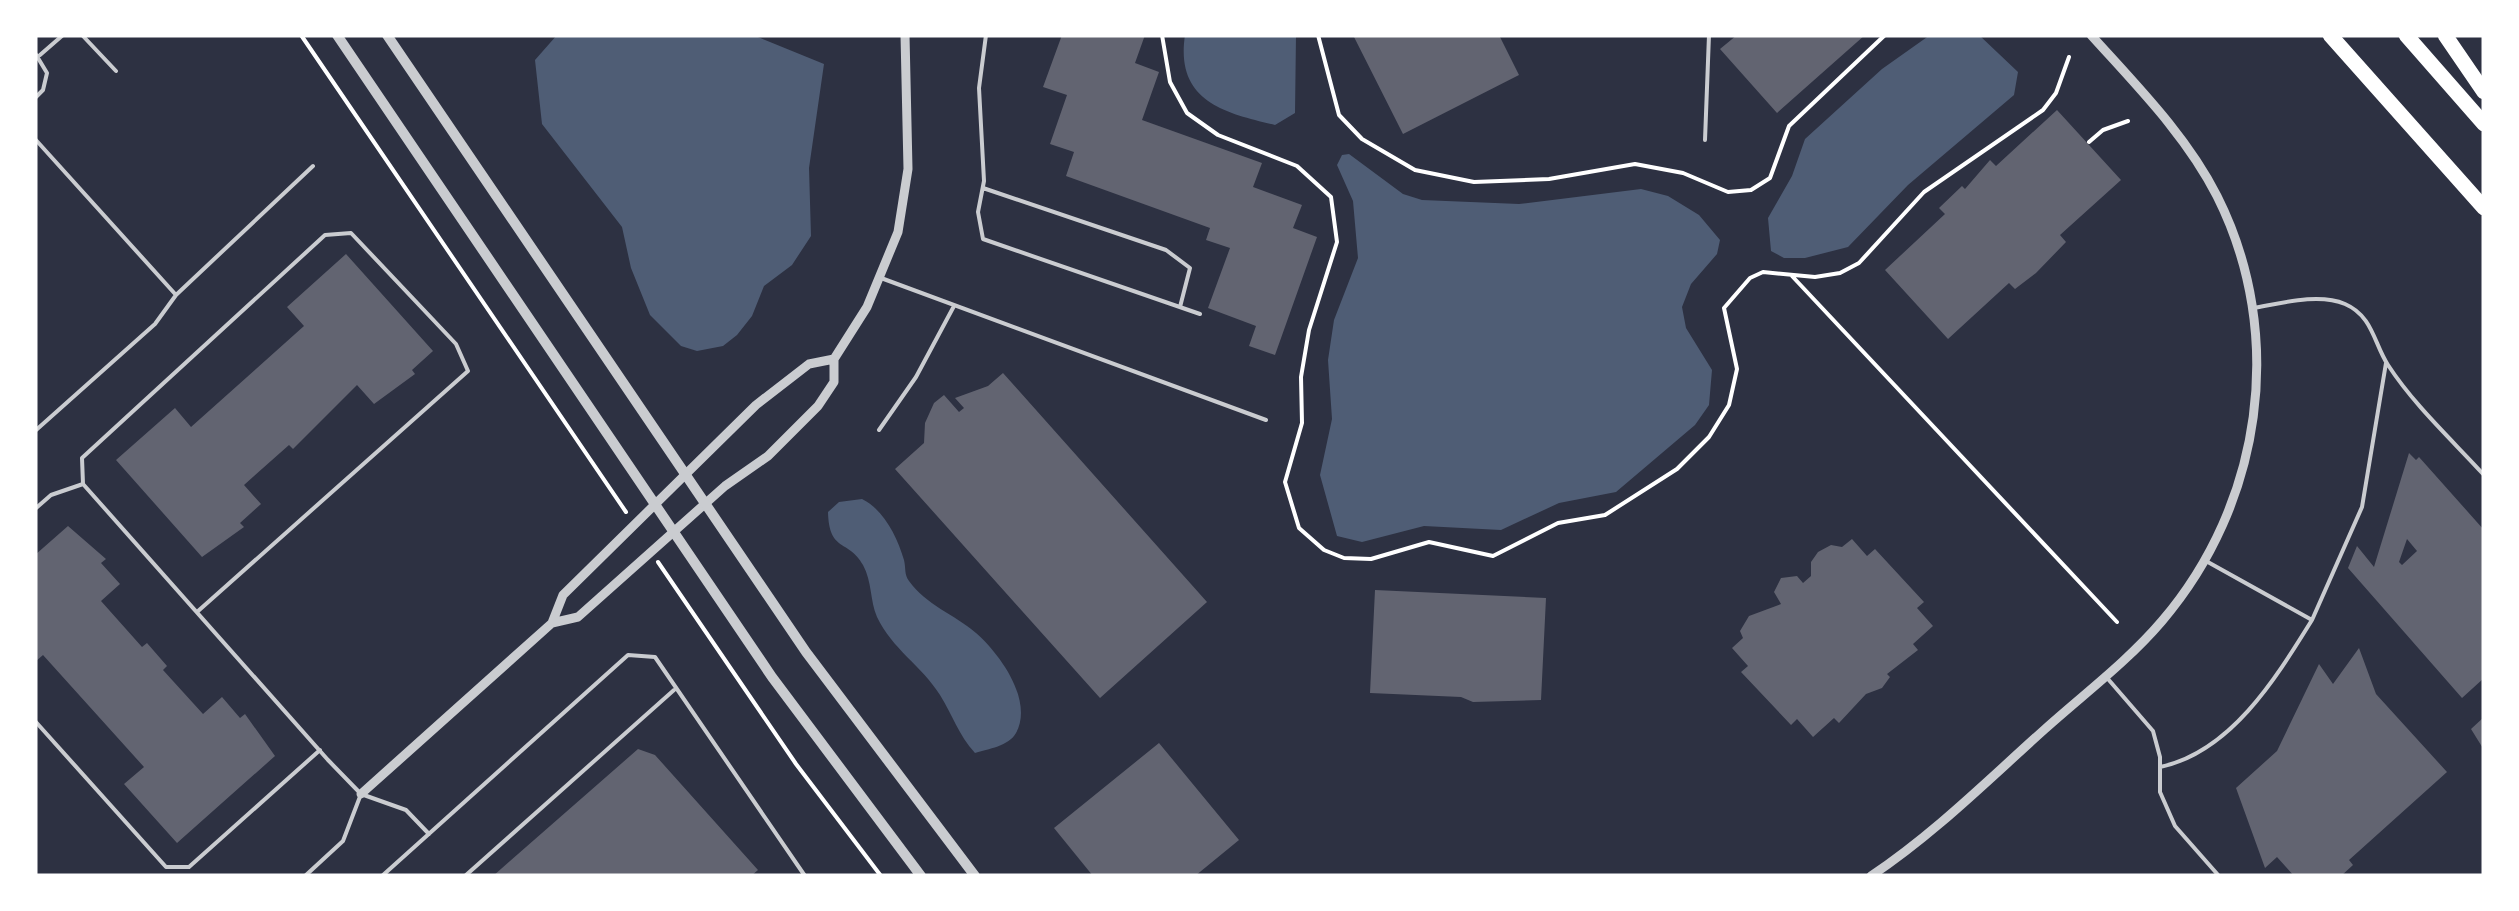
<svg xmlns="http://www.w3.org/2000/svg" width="2519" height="911" viewBox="0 0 2519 911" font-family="'Sofia Sans Condensed',sans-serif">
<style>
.water{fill:#4f5d75}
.building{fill:#626471;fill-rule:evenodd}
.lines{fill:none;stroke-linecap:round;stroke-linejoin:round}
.path{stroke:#fff;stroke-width:4}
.service{stroke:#caccd0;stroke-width:4}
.minor{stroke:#caccd0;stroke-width:9}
.tertiary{stroke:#caccd0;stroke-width:10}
.motorway{stroke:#fff;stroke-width:15}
</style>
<rect width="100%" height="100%" fill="#2d3142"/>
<!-- water -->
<path class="water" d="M557,35H753L824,64L809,168L811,236L792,265L764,286L752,316L737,335L723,346L697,351L681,346L650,315L631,268L622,227L542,124L535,60Z
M1185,35H1296L1295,113L1275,125C1224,113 1175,101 1185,35Z
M1930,35H1979L2018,72L2014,95L1908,185L1848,247L1805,258H1784L1771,251L1768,218L1792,176L1805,139L1882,69Z
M1349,154L1403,194L1422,200L1519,204L1641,189L1668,196L1699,215L1720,240L1717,254L1691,284L1682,307L1686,328L1712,370L1709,405L1695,425L1616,492L1559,503L1501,530L1424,526L1362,542L1337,536L1320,475L1332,419L1328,360L1334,320L1358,258L1353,201L1337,165L1342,155Z
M862,499C883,509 897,536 904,560C906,568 904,574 909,581C926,605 954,614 976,633C999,653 1034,700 1016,733C1009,746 988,749 975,753C958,734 953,716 940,695C922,666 892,649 877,617C870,601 872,581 863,565C849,539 829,553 828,512L839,502Z"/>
<!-- building -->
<path class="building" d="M1062,35H1145L1135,63L1159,72L1142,120L1262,163L1253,187L1302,205L1293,228L1317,237L1275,355L1249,346L1256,326L1208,308L1230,248L1206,240L1210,228L1066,176L1074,152L1050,144L1067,95L1043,87Z
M1353,35H1499L1519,75L1403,134Z
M1737,35H1865L1777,113L1720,49Z
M2057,110L2121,180L2060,235L2066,242L2036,273L2015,289L2009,283L1948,339L1885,270L1945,214L1939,208L1962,186L1965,189L1990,160L1996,166Z
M346,254L433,351L412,370L415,374L374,404L357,385L293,449L289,445L244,485L261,504L240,523L244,527L202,557L116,460L175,408L191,427L304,326L287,307Z
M1003,373L1207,602L1100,698L895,469L924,443L925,423L934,403L944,395L959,412L964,408L955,398L988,386Z
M2409,453L2416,460L2419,457L2484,530V678L2462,698L2348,568L2357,546L2374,567ZM2407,539L2417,551L2402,565L2399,562Z
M68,526L106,559L101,563L120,584L101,601L142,647L147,643L167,666L163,670L203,714L222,697L240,718L245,714L275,756L177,843L124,784L144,767L43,655L35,662V555Z
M1852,539L1867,556L1875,549L1924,602L1917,608L1933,626L1913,644L1918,650L1887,674L1890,677L1882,688L1866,694L1839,723L1834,718L1813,737L1797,719L1791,725L1741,672L1748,666L1732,648L1743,638L1740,631L1749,616L1781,604L1774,592L1781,578L1797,576L1803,583L1811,576V562L1818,552L1831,545L1842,547Z
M1375,590L1546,598L1541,700L1473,702L1461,697L1370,693Z
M2359,648L2376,694L2447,772L2349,860L2353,865L2341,876H2294L2277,857L2265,868L2236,788L2277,751L2319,664L2333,684Z
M2484,717V750L2471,729Z
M1159,743L1239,840L1195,876H1093L1054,828Z
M638,749L655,755L758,870L751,876H493Z"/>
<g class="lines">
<!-- path -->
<path class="path" d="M301,35L626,512
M1162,35L1170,82L1187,113L1218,135L1297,166L1331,197L1337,242L1309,330L1301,377L1302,423L1285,482L1299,528L1324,550L1344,558L1371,559L1429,542L1493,556L1558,523L1605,515L1677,469L1709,437L1729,405L1737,369L1724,308L1750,278L1763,272L1815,277L1840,273L1859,263L1924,192L2043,110L2056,93L2069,57
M1318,35L1339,115L1362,139L1415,170L1474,182L1549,179L1635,164L1683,173L1728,192L1751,190L1770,178L1789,126L1885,35
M2089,142L2103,130L2128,121
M1792,276L2117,622
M658,562L796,764L881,876"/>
<!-- service -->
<path class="service" d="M82,35L116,71
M986,35L979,88L984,181L978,212L983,239L1200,314
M35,53L47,73L43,90L35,98
M40,55L63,35
M35,139L176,295
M1705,140L1709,35
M983,188L1166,250L1190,268L1180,307
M881,278L1266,420
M2254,308C2282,303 2319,293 2345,304C2373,316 2374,344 2388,365C2414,405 2452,440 2484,475
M879,430L916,377L954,306
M35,431L155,324L176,295L313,166
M35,509L51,495L83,484
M197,612L468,371L456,344L351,233L325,235L82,458L83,484L328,760L361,794L406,810L429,834
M2312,620L2362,507L2386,363
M2108,679L2153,731L2160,757V792L2175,826L2219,876
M35,721L166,867H189L320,750
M2160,767C2231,752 2276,678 2312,620L2206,561
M305,876L343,841L361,794
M382,876L628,655L655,657L805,876
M465,876L674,690"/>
<!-- minor -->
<path class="minor" d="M552,623L578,617L725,486L768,456L818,406L834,382V359L867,307L898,232L908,169L905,35
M361,794L552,623L563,595L756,405L809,364L834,359
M1871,876C1934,834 1989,779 2045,729C2084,694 2128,661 2162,621C2262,504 2287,335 2217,196C2186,135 2136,85 2091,35"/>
<!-- tertiary -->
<path class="tertiary" d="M337,35L772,677L921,876
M387,35L806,652L975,876"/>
<!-- motorway -->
<path class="motorway" d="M2330,35L2484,208
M2406,35L2484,124
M2445,35L2484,92"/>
</g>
<!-- border -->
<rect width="2519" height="911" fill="none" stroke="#ffffff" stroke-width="75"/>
</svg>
